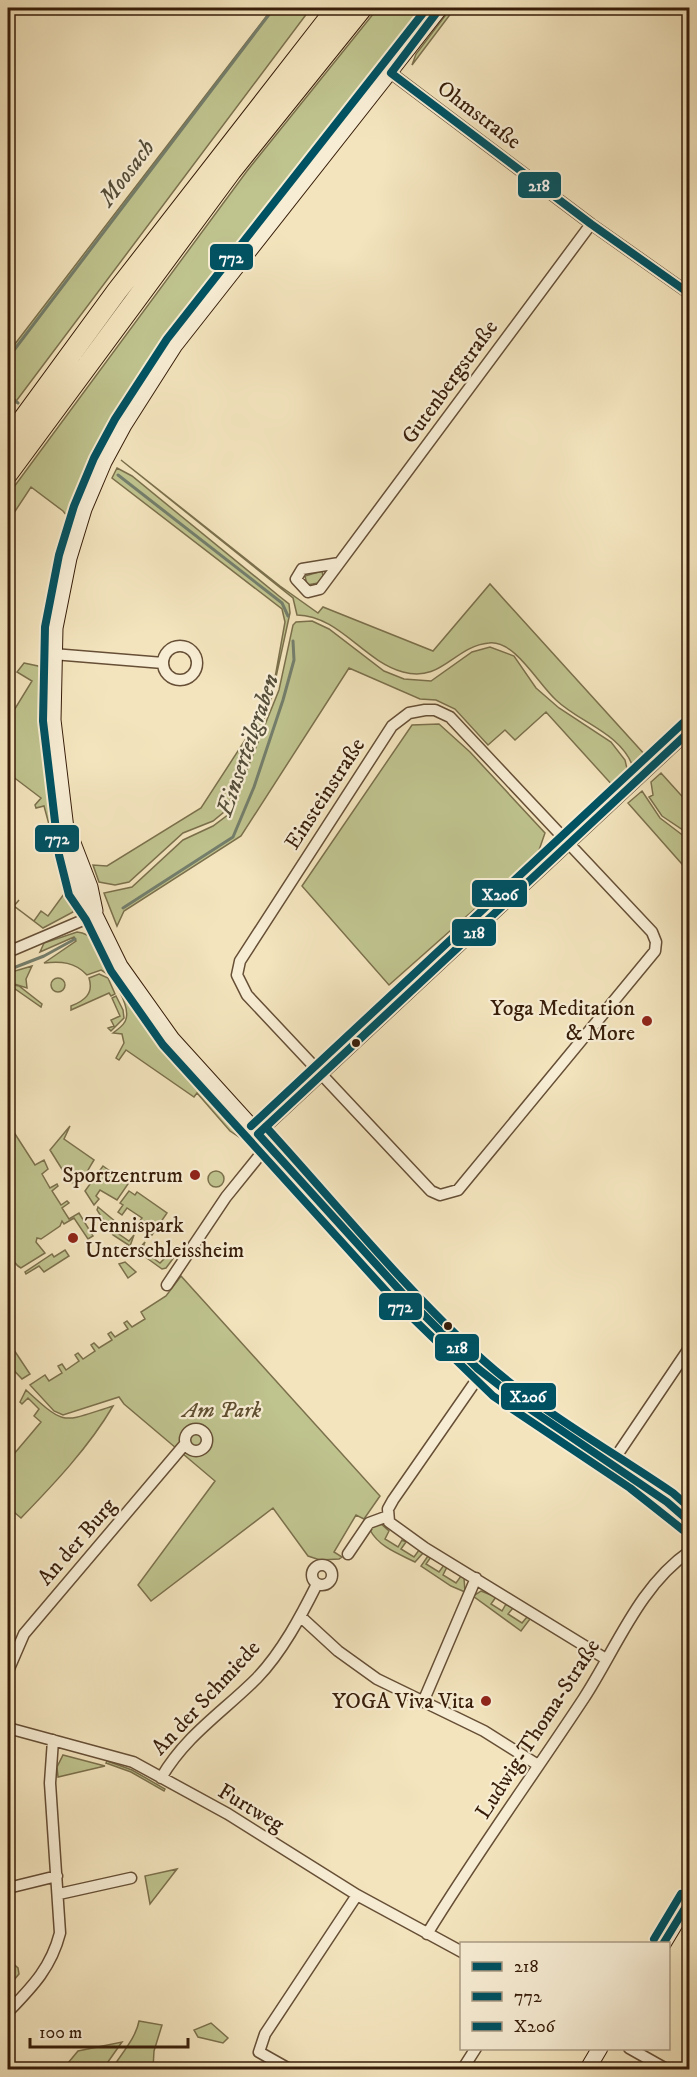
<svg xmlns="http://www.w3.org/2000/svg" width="697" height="2077" viewBox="0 0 697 2077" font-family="'IM FELL DW Pica',serif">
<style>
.green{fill:#bfc38e;stroke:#7b704c;stroke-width:1.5}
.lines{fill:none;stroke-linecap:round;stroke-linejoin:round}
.stream{stroke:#747e6b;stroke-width:3}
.street-casing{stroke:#664f36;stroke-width:13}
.secondary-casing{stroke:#371d09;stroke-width:17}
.highway-casing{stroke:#371d09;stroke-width:22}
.street{stroke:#f7edd4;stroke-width:10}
.secondary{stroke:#f7edd4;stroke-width:15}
.highway{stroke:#f3e4bd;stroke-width:20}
.bus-1-casing{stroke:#f7edd4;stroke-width:12}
.bus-2-casing{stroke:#f7edd4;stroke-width:12}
.bus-3-casing{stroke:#f7edd4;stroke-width:12}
.bus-1{stroke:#005262;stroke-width:8}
.bus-2{stroke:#005262;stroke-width:8}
.bus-3{stroke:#005262;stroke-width:8}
.poi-dot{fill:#8f2418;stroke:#f7edd4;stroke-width:2}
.bus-dot{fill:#371d09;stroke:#f7edd4;stroke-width:2}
.labels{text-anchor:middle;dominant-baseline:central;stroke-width:4.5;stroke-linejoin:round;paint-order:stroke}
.street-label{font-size:22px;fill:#371d09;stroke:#f7edd4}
.poi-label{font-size:22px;fill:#371d09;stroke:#f7edd4;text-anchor:end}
.park-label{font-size:22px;font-style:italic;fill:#604f31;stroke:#f7edd4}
.water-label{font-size:24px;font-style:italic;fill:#554e3a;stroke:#f7edd4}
.line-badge{stroke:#f7edd4;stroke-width:2}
.badge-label{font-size:16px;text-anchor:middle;font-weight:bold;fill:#fff}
</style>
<rect width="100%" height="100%" fill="#f3e4bd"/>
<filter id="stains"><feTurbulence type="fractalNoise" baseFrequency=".00333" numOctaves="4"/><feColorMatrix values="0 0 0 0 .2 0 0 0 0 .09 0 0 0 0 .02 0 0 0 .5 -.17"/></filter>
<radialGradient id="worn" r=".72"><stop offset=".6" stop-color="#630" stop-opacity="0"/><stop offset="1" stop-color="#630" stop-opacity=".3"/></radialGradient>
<!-- green -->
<path class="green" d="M276,8H311L8,412V353L272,9Z
M378,8H431L165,347L111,434L72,522L63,511L31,487L8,522V495L247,171Z
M451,8H455L412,65L416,54Z
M121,460L280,586L318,613L323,607L433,651L490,584L646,756L633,767C621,733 580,723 556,700C538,684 515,640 489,643C454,646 442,683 403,672C363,661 340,616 297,615L293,598Z
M117,468L132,476L279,596L289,604L290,613L271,700L245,771L224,812L213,821L183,833L129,882L115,885L99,882L93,865L107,866L201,808L271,700L285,622L282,609L112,478Z
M322,571L323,576L318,583L307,585L305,576Z
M312,621L329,629L384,671L404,679L431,681L472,652L490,647L514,656L536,688L559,708L611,742L625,760L628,773L614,787L546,712L515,740L505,730L488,745L455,709L436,700L420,699L349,668L241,836L124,911L117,926L104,893L132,887L183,840L213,826L229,814L279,690L293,625L296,622Z
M24,663L38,666L43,671C42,749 50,816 74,890L66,887L44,806L36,808L35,805L41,798L8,773V720L32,681L17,672Z
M439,724L470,752L545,833L538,853L389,985L302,886L412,725Z
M661,773L689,804V834L662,816L649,797L653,795L651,782Z
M642,791L660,818L689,840V872L628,803Z
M70,893L74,904L73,912L43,928L14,906L19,900L14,906L34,921L41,911L48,916L64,894Z
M77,932C98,934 105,958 115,974C146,1020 181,1063 218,1104L215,1107L242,1139L230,1131L197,1093L194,1097L126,1050L119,1060L116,1058L124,1043L122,1034L113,1033C118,1029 125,1025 126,1019C130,1006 113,975 101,970L87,975C75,962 61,961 44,963L76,941L74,937L40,952L44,943Z
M32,966L26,979L27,988L8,982V973Z
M99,974L108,978L115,994L111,996L109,993L71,1010V1006C84,1001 94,994 89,978Z
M51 985a7 7 0 1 1 14 0a7 7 0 1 1-14 0Z
M8,984L19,986L42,1004L41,1007Z
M116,996L123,1010L124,1018L111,1031L108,1028L114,1026L111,1020L120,1016L112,998Z
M8,1123L35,1165L44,1160L48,1169L42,1174L50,1188L57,1184L58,1186L52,1191L61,1205L67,1201L69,1203L62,1208L69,1219L79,1213L93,1236L88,1239L74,1218L64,1224L62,1221L60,1226L41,1239L37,1238L36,1242L45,1253L21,1268C0,1257 7,1203 10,1185L8,1184Z
M70,1126L64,1139L94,1160C88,1169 82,1186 70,1182L50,1150Z
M103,1166L128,1184L117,1200L100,1190L96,1196L99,1199L94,1205L85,1191Z
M208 1179a8 8 0 1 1 16 0a8 8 0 1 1-16 0Z
M129,1191L135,1195L137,1192L167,1213L152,1235L137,1225L142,1218L127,1208L122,1215L118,1212L123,1205L120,1203Z
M98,1207L117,1223L113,1230L129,1241L134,1235L130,1246L113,1235L97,1210Z
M145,1242L142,1250L160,1263L166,1257L168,1258L171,1254L175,1256L166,1268L162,1269L137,1251Z
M65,1250L69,1256L44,1272L39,1266L26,1274L25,1272L52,1254L54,1257Z
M125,1262L136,1272L128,1278L119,1264Z
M181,1276L380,1496L364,1519L356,1515L334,1552L342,1557L339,1559L320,1560L308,1556L273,1508L151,1601L138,1585L215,1481L124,1404L119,1397L63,1415L54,1411L30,1385L45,1375L49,1381L62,1373L58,1366L62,1364L66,1370L79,1361L75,1355L78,1353L83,1359L95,1351L91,1345L94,1343L99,1348L112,1340L108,1334L111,1332L115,1337L128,1329L124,1323L127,1321L132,1327L145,1319L141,1312L166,1296Z
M8,1341L30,1374L22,1379L8,1364Z
M26,1390C66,1427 62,1422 113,1406C89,1447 54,1484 21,1518L8,1507V1461L41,1422L34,1416L39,1409L28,1398L22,1404L20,1402Z
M379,1522L389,1531L385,1539L398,1547L402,1540L406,1542L401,1549L414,1557L419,1550L423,1553L415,1562C399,1554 379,1547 370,1530L375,1523Z
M428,1556L431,1557L426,1564L439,1572L444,1565L447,1567L443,1575L456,1583L461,1576L464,1578L465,1592L451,1586L421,1566Z
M481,1591L496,1597L491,1604L502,1611L506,1604L513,1608L508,1614L522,1623L527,1617L530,1619L521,1631L473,1596Z
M63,1755L105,1766L58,1777L57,1767Z
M107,1761L132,1770L165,1789L164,1791L131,1772L106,1763Z
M177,1869L150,1904L145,1876Z
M8,1959L18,1968L19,1974L8,1987Z
M139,2021L162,2025L154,2051L153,2069H112C121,2054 136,2038 139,2021Z
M211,2023L228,2038L223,2043L198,2037L194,2030Z
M122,2042L103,2069H69L68,2063L78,2051Z"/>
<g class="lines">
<!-- stream -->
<path class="stream" d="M8,358L274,8
M8,395L18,403
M118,475L282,603L288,616
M123,908L233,837L254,787L283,700L294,660L293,641
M8,970L44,956L75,939"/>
<defs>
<path id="street" d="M391,73L591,224L690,294
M339,563L302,569L296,579L308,592L320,589L591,224
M163 663a17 17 0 1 1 34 0a17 17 0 1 1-34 0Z
M53,654L163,663
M425,710H435L450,717L652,932L656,942L655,951L458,1190L440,1195L431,1191L247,995L237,975L240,961L392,726L409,713Z
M8,952L95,915
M258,1134L690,731
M167,1285L226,1197L268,1145
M482,1372L393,1500L388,1509L389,1522L425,1548L606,1659
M185 1440a11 11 0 1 1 22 0a11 11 0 1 1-22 0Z
M611,1464L690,1347
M348,1554L369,1523L388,1516
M312 1575a10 10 0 1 1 20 0a10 10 0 1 1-20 0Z
M301,1617L338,1651L377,1679L484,1731L538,1765
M8,1671L24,1634L185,1444
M423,1702L476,1578
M8,1728L133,1762L228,1814L357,1895L462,1952
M161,1778C186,1735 223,1712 257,1678C282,1652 301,1616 317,1584
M8,1888L57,1876
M59,1894L131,1878
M427,1934C476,1854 532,1777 584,1698C616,1649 639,1586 690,1551
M8,2012C32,1987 51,1968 60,1933L50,1783L53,1740
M629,2048L668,2070
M291,2070L259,2052L265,2034L357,1895
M462,2070L476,2048"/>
<path id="secondary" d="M440,8L175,345L124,425L104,462L84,509L69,558L55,628L53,720L69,854L79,891L95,915L120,966L172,1039L404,1295L465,1357L500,1388L636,1479L667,1502L690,1522
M73,843L90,887L95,911
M663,1944L690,1899
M587,2070L600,2048"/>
<path id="highway" d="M8,440L117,291L337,8
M8,473L231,171L362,8"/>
</defs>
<!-- street casing -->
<use href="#street" class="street-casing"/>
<!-- secondary casing -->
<use href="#secondary" class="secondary-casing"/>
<!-- highway casing -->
<use href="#highway" class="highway-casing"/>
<!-- street -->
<use href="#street" class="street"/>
<!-- secondary -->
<use href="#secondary" class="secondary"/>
<!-- highway -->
<use href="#highway" class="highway"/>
<defs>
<path id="bus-1" d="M391,73L591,224L690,294
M391,73L440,8
M258,1134L690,731
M258,1134L404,1295L477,1368L527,1407L667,1502L690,1522
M663,1944L690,1900"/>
<path id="bus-2" d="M427,8L167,339L115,419L94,458L74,506L59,555L45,627L43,721L59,855L69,895L86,920L111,971L163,1045L396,1302L493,1396L630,1488L683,1530"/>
<path id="bus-3" d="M251,1126L683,723
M266,1127C337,1205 405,1289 483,1360C540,1411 610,1450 673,1493L690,1508
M654,1939L681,1894"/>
</defs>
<!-- bus-1 casing -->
<use href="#bus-1" class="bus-1-casing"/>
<!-- bus-2 casing -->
<use href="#bus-2" class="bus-2-casing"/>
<!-- bus-3 casing -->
<use href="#bus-3" class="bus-3-casing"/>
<!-- bus-1 -->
<use href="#bus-1" class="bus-1"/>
<!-- bus-2 -->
<use href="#bus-2" class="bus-2"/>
<!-- bus-3 -->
<use href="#bus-3" class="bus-3"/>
</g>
<!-- markers -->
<g class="poi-dot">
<circle cx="647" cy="1021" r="6"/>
<circle cx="195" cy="1175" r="6"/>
<circle cx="73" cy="1238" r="6"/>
<circle cx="486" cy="1701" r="6"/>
</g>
<g class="bus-dot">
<circle cx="356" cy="1043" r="5"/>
<circle cx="448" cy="1326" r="5"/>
</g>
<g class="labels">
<!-- street labels -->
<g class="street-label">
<text transform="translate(479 115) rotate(37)">Ohmstraße</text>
<text transform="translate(450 382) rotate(-54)">Gutenbergstraße</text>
<text transform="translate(325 794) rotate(-57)">Einsteinstraße</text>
<text transform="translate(77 1542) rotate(-49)">An der Burg</text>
<text transform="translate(206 1698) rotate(-47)">An der Schmiede</text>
<text transform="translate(538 1729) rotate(-57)">Ludwig-Thoma-Straße</text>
<text transform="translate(251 1808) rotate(31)">Furtweg</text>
</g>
<!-- poi labels -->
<g class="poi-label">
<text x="635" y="1008">Yoga Meditation<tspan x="635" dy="25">&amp; More</tspan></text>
<text x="183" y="1175">Sportzentrum</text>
<text x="85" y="1225" text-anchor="start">Tennispark<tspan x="85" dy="25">Unterschleissheim</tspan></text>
<text x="474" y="1701">YOGA Viva Vita</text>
</g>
<!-- park labels -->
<g class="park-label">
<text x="222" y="1410">Am Park</text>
</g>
<!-- water labels -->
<g class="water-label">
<text transform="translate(127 173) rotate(-53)">Moosach</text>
<text transform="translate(248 745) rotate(-71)">Einserteilgraben</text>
</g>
</g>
<g class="line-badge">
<rect x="517" y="171" width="45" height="28" rx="6" fill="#005262"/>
<rect x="209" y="243" width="45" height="28" rx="6" fill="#005262"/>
<rect x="34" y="824" width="46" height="29" rx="6" fill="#005262"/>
<rect x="471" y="879" width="57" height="29" rx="6" fill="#005262"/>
<rect x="451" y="918" width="46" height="29" rx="6" fill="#005262"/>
<rect x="378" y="1292" width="45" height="29" rx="6" fill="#005262"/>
<rect x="434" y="1333" width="46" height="29" rx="6" fill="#005262"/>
<rect x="500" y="1382" width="57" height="29" rx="6" fill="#005262"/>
</g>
<g class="badge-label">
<text x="539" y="191">218</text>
<text x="231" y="263">772</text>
<text x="57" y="844">772</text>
<text x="500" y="900">X206</text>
<text x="474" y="938">218</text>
<text x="400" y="1312">772</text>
<text x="457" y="1353">218</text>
<text x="528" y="1402">X206</text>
</g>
<!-- margin -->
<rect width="697" height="2077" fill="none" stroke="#f3e4bd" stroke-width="30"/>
<rect x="9" y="9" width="679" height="2059" fill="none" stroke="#371d09" stroke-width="3"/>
<rect x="15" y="15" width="667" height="2047" fill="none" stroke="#371d09" stroke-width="1.5"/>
<!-- legend -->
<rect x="460" y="1942" width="210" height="108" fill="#f7edd4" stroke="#aa9a83" stroke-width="1.5"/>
<rect x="472" y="1962" width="30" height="9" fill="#005262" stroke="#aa9a83" stroke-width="1.5"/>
<text x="514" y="1972" font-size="18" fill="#371d09">218</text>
<rect x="472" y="1992" width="30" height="9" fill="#005262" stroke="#aa9a83" stroke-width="1.5"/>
<text x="514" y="2002" font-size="18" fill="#371d09">772</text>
<rect x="472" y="2022" width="30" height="9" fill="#005262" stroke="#aa9a83" stroke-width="1.5"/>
<text x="514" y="2032" font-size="18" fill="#371d09">X206</text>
<!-- scale -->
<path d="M30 2038v9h158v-9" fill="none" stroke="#371d09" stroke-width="3"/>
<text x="39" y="2038" font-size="18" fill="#371d09" stroke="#f7edd4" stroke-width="4.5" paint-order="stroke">100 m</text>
<rect width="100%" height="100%" filter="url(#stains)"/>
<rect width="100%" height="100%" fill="url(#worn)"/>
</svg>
